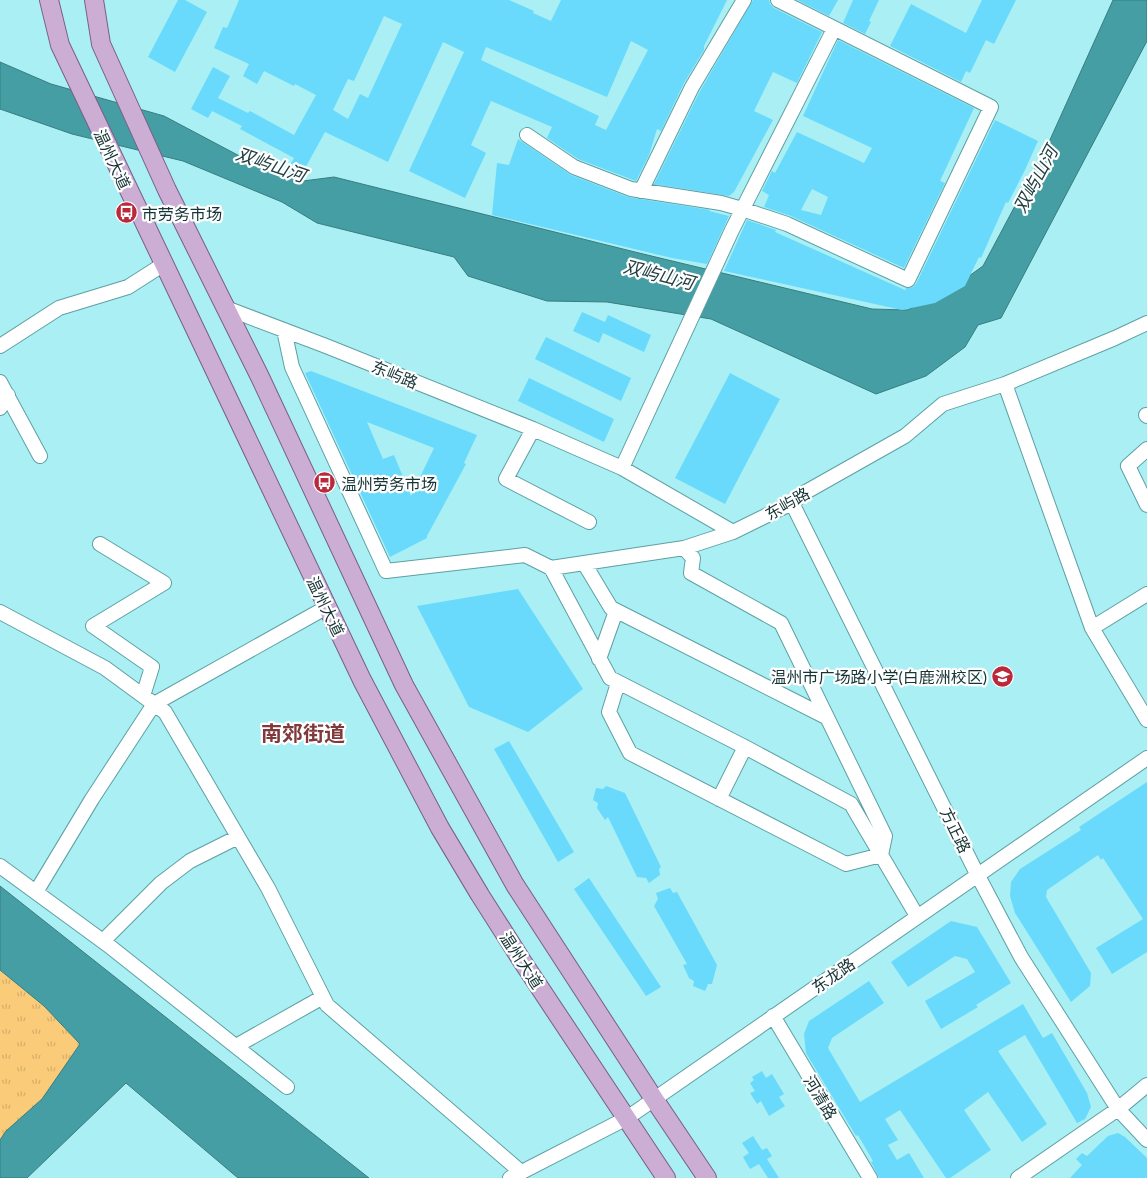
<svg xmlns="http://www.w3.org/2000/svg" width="1147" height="1178" viewBox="0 0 1147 1178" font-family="Lato,'Noto Sans SC',sans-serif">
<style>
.grass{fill:url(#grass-tufts)}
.water{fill:#459ea3;stroke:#377e82}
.building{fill:#69dafc;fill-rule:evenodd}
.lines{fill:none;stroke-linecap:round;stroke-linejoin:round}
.minor-casing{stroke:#5da0a4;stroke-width:16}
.major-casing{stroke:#775f88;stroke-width:20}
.minor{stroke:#fff;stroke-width:14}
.major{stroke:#ccadd3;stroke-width:18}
.labels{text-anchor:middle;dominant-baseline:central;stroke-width:4.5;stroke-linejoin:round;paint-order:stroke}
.street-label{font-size:16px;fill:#173435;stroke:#fff}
.poi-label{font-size:16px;fill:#173435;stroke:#fff;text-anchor:start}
.water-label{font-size:18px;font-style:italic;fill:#244042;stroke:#fff}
.district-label{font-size:21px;font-weight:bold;fill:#81393b;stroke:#fff}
</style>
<defs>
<pattern id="grass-tufts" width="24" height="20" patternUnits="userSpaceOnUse" patternTransform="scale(1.25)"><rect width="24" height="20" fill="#facb79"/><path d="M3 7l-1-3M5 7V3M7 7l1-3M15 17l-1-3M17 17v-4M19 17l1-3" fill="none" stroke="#d6af69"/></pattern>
</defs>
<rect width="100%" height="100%" fill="#aaeff3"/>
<!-- grass -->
<path class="grass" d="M0,970L44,1006L80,1044L42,1099L6,1131L0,1140Z"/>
<!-- water -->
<path class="water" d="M1113,0H1147V41L1001,318L978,325L965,347L926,376L876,394L711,319L607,302L547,301L468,276L454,257L317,223L282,202L183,161L72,134L0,109V62L51,84L164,116L249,161L303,181L334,177L639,253L872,309L907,310L948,291L983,266L1049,142Z
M0,886L369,1178H238L126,1083L27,1178H0V1140L6,1131L42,1099L80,1044L44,1006L0,970Z"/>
<!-- building -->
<path class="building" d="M178,0H185L207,12L175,72L148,57Z
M239,0H509L534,11L533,13L551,21L561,0H727L704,46V50L684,83L661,131L657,129L649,155L636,181L578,159L547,138L552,127L491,101L471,145L486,153L465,198L409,171L464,52L443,42L388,162L325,132L303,172L290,165L294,158L240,129L242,126L212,111L208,118L191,109L213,67L230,76L218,98L248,113L250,111L294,135L316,95L295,84L294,86L264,71L257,84L243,76L249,64L214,48L223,27L227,28ZM384,16L402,24L368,98L360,94L348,119L333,110L348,79L354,81ZM631,41L648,50L606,130L595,125L599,116L481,60L486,47L607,97Z
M753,0H769L770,4L774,8L822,32L797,83L773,72L754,111L773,120L734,192L729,196L654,184L700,91Z
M797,0H838L829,16Z
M853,0H879L869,21L871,22L865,34L843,23Z
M982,0H1016L994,44L986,40L970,73L966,71L961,82L890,46L911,4L966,33Z
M838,40L974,108L940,181L945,183L904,268L791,216L764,207L769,195L762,191L772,171L775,173L797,132L864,163L872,148L803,116ZM812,189L828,197L821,215L801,210Z
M995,120L1038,141L1024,172L1008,203L1006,202L981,258L979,257L965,286L935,303L902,310L724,271L747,220L776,230L775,232L905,290L906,288L913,287L916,284Z
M518,139L571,175L628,197L710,210L709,211L729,216L707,264L672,258L492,215L497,163L509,165Z
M582,312L605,322L608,315L651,335L644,352L603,333L599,343L573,331Z
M546,337L631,378L621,401L535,359Z
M311,371L477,435L464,463L466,464L427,536V538L390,557L305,373ZM367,422L434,448L411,496L394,455L383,459Z
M730,373L780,399L725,504L675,478Z
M529,378L614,419L604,442L518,401Z
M518,589L583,689L528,732L469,707L417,606Z
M509,741L574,852L558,862L494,749Z
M1147,782V952L1112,974L1096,948L1143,919L1103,858L1101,860L1098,855L1047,890L1046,897L1091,973L1090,986L1071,1002L1015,913L1010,896L1011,882L1020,869L1081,830L1079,827Z
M606,786L625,793L661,867L659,869L660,875L649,883L646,878L637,877L608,817L605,820L597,808L598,803L593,800L596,788L603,789Z
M589,878L661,987L646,996L574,889Z
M670,888L673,893L677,892L717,965L712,984H708L705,991L693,986L694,981L689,978L683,965L687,964L654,906L658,899L656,893Z
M951,921L977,927L1011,983L976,1005L978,1007L941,1029L925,1001L975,972L967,959L955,956L908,987L891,962Z
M869,981L884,1003L832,1038L828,1048L860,1102L1023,1004L1043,1038L1052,1033L1087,1093L1091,1107L1085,1119L1077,1123L1025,1035L998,1051L1047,1124L1022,1142L988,1092L964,1110L991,1150L950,1178H946L900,1110L885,1119L898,1140L888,1145L897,1160L909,1153L924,1178H879L871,1162L873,1161L858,1135L856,1136L806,1053L804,1034L809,1021Z
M762,1071L766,1078L772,1074L784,1094L779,1097L785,1106L769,1116L761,1101L757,1104L750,1093L755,1091L750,1083L754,1080L752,1077Z
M1118,1133L1125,1137L1147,1158V1178H1070L1082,1165L1076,1159L1082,1153L1087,1156L1108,1136Z
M753,1136L762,1150L767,1148L772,1156L767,1159L779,1178H768L759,1164L750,1169L743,1157L749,1153L742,1143Z"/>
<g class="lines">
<defs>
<path id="minor" d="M527,135L574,167L631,189L721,203L742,209L787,224L908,280L991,107L778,0
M641,191L692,87L744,0
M226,308L326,346L533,429L622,468L733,532L792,503L804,493L905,436L943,404L1005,384L1115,338L1147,323
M284,330L292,367L386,571L525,555L551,568L684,548L733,532
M0,346L59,308L128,287L164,264
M0,382L40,456
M1005,384L1092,628L1147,720
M0,408L8,395
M1146,415L1147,416
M533,429L506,479L589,522
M1147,449L1128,466L1147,505
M622,468L732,230L834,29
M792,503L977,874L1021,957L1118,1109L1147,1140
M100,544L164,583L93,626L152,667L143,696
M584,563L611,608L826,717
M551,568L610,678L745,747L851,804L917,916
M0,612L105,668L165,712L268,888L327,1005L521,1172
M1092,628L1147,594
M599,659L616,611
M618,683L609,712L630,753L846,864L881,855L885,836L781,623L691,573L693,558L684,548
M719,799L745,747
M0,866L108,945L287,1087
M36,892L92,799L154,704L327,607
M103,941L161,883L190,861L238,837
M773,1016L870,1178
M236,1046L323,997
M510,1178L627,1118L1147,758
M1018,1178L1118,1109L1147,1085"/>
<path id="major" d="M49,0L60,45L362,680L440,828L480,895L522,961L666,1178
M94,0L101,44L167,190L260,377L404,685L515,885L654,1099L707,1178"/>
</defs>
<!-- minor casing -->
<use href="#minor" class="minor-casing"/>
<!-- major casing -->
<use href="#major" class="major-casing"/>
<!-- minor -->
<use href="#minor" class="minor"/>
<!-- major -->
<use href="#major" class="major"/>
</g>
<!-- icons -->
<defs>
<symbol id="bus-disc" viewBox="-11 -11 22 22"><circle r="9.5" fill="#ba293a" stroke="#fff"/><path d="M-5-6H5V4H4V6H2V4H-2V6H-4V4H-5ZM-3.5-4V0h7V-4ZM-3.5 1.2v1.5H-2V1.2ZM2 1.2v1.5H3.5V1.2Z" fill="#fff"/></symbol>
<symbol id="school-disc" viewBox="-11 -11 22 22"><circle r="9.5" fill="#ba293a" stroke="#fff"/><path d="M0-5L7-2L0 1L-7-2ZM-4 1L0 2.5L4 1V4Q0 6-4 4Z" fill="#fff"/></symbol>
</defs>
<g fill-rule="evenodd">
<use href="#bus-disc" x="114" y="200" width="25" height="25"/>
<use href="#bus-disc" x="312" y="470" width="25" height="25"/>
<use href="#school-disc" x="990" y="664" width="25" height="25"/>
</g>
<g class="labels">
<!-- street labels -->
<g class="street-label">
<text transform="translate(113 159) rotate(65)">温州大道</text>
<text transform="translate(395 374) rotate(22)">东屿路</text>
<text transform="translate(787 503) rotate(-30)">东屿路</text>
<text transform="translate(326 606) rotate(64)">温州大道</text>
<text transform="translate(956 830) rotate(64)">方正路</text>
<text transform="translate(522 960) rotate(57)">温州大道</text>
<text transform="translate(833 975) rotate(-35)">东龙路</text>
<text transform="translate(821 1097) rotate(59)">河清路</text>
</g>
<!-- poi labels -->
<g class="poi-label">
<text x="142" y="213">市劳务市场</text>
<text x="341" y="483">温州劳务市场</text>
<text x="987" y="676" text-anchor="end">温州市广场路小学(白鹿洲校区)</text>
</g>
<!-- water labels -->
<g class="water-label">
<text transform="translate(271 164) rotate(19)">双屿山河</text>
<text transform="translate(1035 179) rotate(-62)">双屿山河</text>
<text transform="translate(659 274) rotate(14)">双屿山河</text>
</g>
<!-- district labels -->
<g class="district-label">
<text x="303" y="732">南郊街道</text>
</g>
</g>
</svg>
